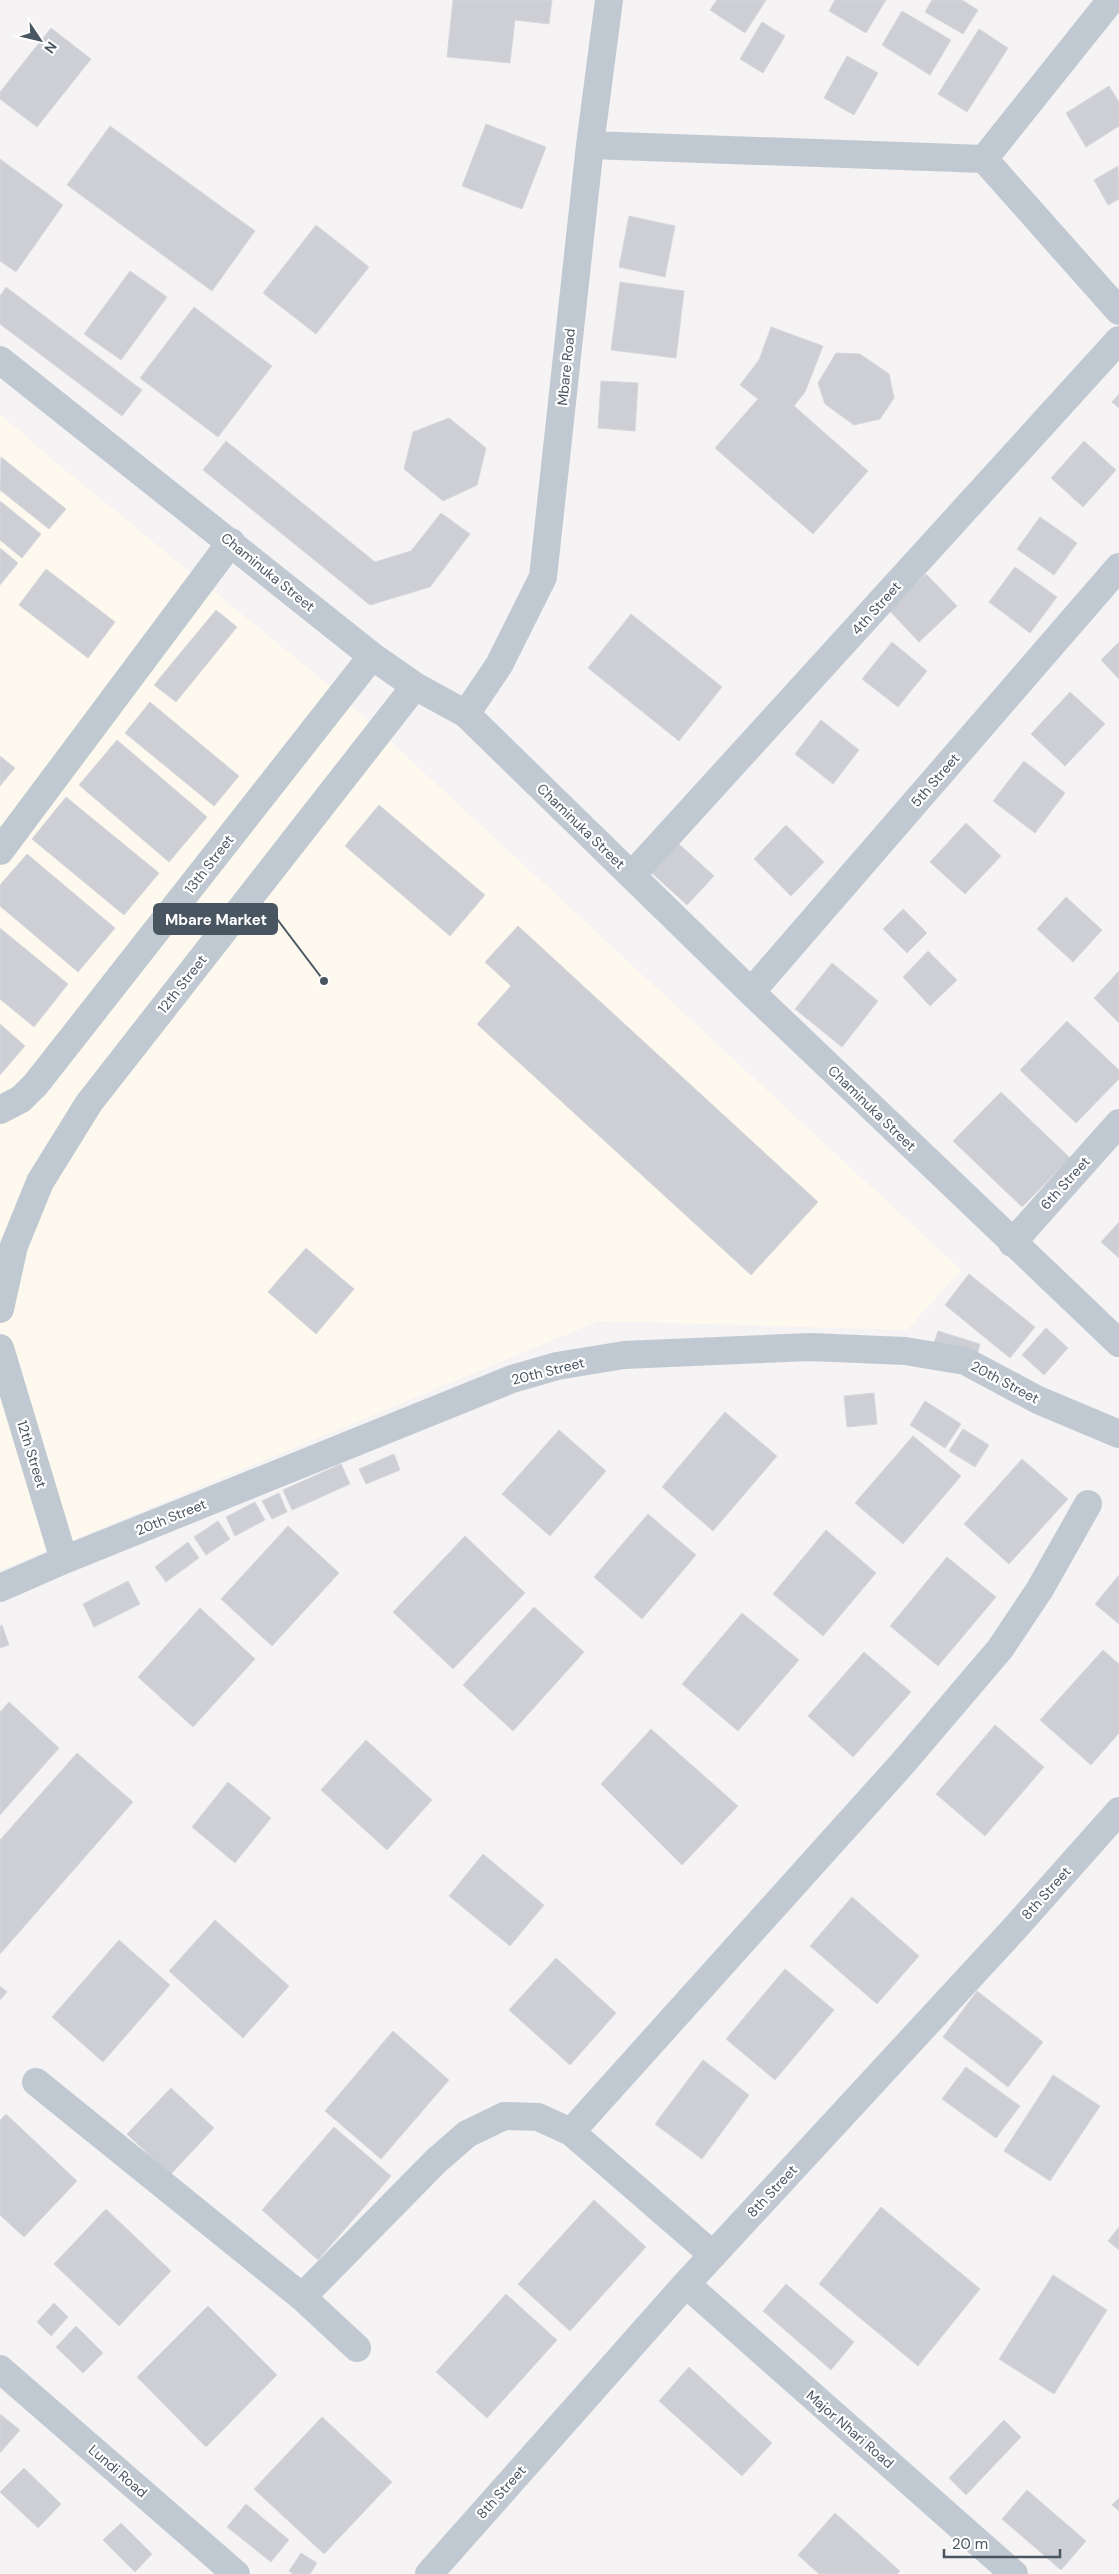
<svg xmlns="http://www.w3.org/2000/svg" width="1119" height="2574" viewBox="0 0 1119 2574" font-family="'DM Sans',sans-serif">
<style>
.commercial{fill:#fdf9ee}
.building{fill:#cdcfd5;stroke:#d7d8de}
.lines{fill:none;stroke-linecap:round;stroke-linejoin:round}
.minor{stroke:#c0c9d2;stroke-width:28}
.labels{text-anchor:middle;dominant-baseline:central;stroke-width:4.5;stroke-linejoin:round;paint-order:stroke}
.street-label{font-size:14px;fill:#495561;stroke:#fff}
.leader{fill:none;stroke:#495561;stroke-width:2}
.callout-dot{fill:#495561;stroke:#fff;stroke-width:2}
.callout{fill:#495561;stroke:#495561;stroke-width:2}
.callout-label{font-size:15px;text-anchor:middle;font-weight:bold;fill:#fff}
</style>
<rect width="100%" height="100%" fill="#f5f3f3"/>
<!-- commercial -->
<path class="commercial" d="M0,414L48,456L336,691L961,1270L907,1330L599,1321L0,1570Z"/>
<!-- building -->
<path class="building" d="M453,0H552L549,24L515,20L510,63L447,57Z
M717,0H766L745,33L710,10Z
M835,0H886L866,33L829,11Z
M932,0H962L978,10L963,34L925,12Z
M902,11L951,40L930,75L882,45Z
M762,22L785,36L763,73L740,59Z
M51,28L91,59L37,127L0,99V92Z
M979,29L1008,48L967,112L938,94Z
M847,56L878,73L854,115L824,98Z
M1109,86L1119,102V126L1086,147L1066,113Z
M486,124L546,147L522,209L462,186Z
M110,126L255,231L212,291L67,185Z
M0,159L63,205L16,272L0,261Z
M1118,166L1119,199L1108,205L1094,180Z
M629,216L675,226L665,277L619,267Z
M316,225L369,267L316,334L263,293Z
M130,271L167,297L121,360L84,334Z
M620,282L684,291L676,358L611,350Z
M6,287L142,390L122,416L0,324V296Z
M194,307L272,366L218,437L140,378Z
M771,327L823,346L805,392L794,406L868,471L813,534L715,448L758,399L740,385L759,360Z
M836,353L860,354L889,374L894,398L880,419L854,425L825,404L818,383Z
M601,381L638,383L635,431L598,428Z
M1119,394V408L1112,402Z
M449,418L486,448L477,485L443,501L404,469L413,432Z
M226,441L375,562L411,551L441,513L470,534L430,587L370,605L203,470Z
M1084,441L1116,470L1083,507L1051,478Z
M1,457L66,509L49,529L0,490Z
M0,501L41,534L22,558L0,540Z
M1040,517L1077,543L1054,575L1017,549Z
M0,548L18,563L0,585Z
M1015,567L1057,597L1030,633L989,602Z
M46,569L115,622L88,658L19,605Z
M926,574L957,606L919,642L889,610Z
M216,610L237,627L176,702L154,685Z
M631,614L722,687L679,741L588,668Z
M892,642L927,671L898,707L862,679Z
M1119,642V679L1101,660Z
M1070,692L1105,724L1065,766L1031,734Z
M150,702L239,776L214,806L125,733Z
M821,720L859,750L833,784L795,754Z
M117,740L207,817L169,862L79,785Z
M0,756L15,768L0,786Z
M1024,761L1065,793L1035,833L993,801Z
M66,797L159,873L124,915L32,839Z
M379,805L485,895L450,936L345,846Z
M966,823L1001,856L965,894L930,862Z
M786,825L824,862L791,896L754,859Z
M679,844L714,876L687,905L652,873Z
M27,854L115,928L78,972L0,906V885Z
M1066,897L1102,930L1073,962L1037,929Z
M903,909L927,933L907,953L883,929Z
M518,926L818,1202L751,1275L477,1024L511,986L485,962Z
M0,928L68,984L34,1027L0,999Z
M928,951L957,980L930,1006L903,977Z
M832,963L878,1001L842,1047L795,1009Z
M1119,971V1023L1094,998Z
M1067,1021L1119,1070V1079L1076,1123L1020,1070Z
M0,1024L25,1046L0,1075Z
M1001,1092L1070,1158L1022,1207L953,1141Z
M1119,1222V1258L1101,1242Z
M306,1248L354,1289L316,1334L268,1292Z
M969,1274L1035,1327L1010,1358L945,1305Z
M1046,1328L1068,1348L1044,1375L1022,1355Z
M938,1331L980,1344L976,1359L933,1346Z
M874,1393L877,1424L847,1427L844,1396Z
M925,1401L961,1424L945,1448L910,1425Z
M725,1412L777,1456L713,1531L662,1487Z
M963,1429L989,1445L975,1467L949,1451Z
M559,1430L606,1471L550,1536L502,1494Z
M913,1436L961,1476L903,1544L855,1503Z
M394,1454L400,1470L366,1484L359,1469Z
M1022,1459L1068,1499L1009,1564L964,1524Z
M341,1464L350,1484L292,1510L283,1490Z
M279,1493L287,1512L272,1519L262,1501Z
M255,1502L265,1520L235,1536L226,1517Z
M648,1514L696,1555L642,1619L594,1577Z
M218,1521L230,1539L206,1555L194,1537Z
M288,1526L339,1573L272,1646L221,1599Z
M826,1530L876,1573L823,1636L773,1594Z
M465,1536L525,1593L453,1669L393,1612Z
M188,1542L199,1558L166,1582L155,1567Z
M947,1557L996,1597L938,1666L890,1626Z
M1119,1575V1624L1095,1604Z
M128,1581L140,1604L94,1627L83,1604Z
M534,1607L584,1652L513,1731L463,1685Z
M200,1608L255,1659L193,1727L138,1677Z
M742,1613L799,1660L738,1731L682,1684Z
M2,1625L9,1645L0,1648V1626Z
M1103,1650L1119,1664V1733L1091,1765L1040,1720Z
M864,1652L911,1692L853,1757L808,1716Z
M9,1702L59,1748L0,1815V1712Z
M995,1725L1044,1767L985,1836L936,1794Z
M651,1729L738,1806L682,1865L601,1784Z
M366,1740L432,1800L387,1850L321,1790Z
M77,1753L133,1802L0,1954V1840Z
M228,1782L271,1818L235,1863L192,1827Z
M483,1854L544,1905L510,1946L449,1896Z
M852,1897L919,1956L877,2004L810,1946Z
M215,1920L289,1986L243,2038L169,1971Z
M119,1940L170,1985L103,2062L52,2017Z
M556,1958L616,2013L570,2065L509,2010Z
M785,1969L834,2010L775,2080L726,2039Z
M0,1986L7,1992L0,2000Z
M977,1991L1043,2042L1008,2087L943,2037Z
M393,2031L449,2080L381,2159L325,2111Z
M703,2060L749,2095L702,2159L655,2124Z
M966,2067L1020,2106L996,2138L942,2099Z
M1053,2075L1100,2106L1050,2181L1004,2151Z
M171,2088L214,2128L170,2175L127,2134Z
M6,2114L77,2181L24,2237L0,2215V2120Z
M334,2127L391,2176L318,2260L262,2210Z
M594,2200L646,2247L570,2331L518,2284Z
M881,2207L980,2289L918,2366L819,2284Z
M106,2209L171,2271L119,2326L54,2264Z
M1119,2227V2250L1108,2241Z
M1053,2275L1107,2310L1054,2394L999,2359Z
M786,2284L854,2342L831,2370L763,2311Z
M506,2294L557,2340L487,2418L436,2372Z
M54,2303L68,2317L51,2336L37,2322Z
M208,2306L277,2375L206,2447L137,2377Z
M76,2326L103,2353L83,2373L56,2347Z
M689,2367L772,2443L742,2476L659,2401Z
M0,2414L20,2430L0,2453Z
M322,2417L392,2482L324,2554L254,2489Z
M1004,2420L1021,2437L966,2495L949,2478Z
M24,2468L61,2504L38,2528L0,2492Z
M1027,2490L1086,2541L1061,2570L1002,2519Z
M1119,2498V2511L1112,2505Z
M246,2504L289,2540L271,2562L227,2527Z
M835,2513L900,2571L897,2574H819L798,2555Z
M121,2523L152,2554L135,2572L103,2540Z
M301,2553L317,2563L310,2574H293L289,2571Z"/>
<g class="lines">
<!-- minor -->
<path class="minor" d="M590,145L984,159L1119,311
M984,159L1111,0
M0,360L372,656L415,686L466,714L751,992L1119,1343
M466,714L499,665L543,577L590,145L609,0
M0,851L231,542
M632,875L1119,340
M751,992L1119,567
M0,1110L21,1099L36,1084L372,656
M1012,1243L1119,1123
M0,1309L14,1246L40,1182L89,1103L415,686
M0,1348L64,1560
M0,1588L64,1560L512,1379L557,1366L624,1355L810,1347L905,1351L965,1361L1038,1400L1119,1434
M36,2082L302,2297L357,2348
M571,2132L902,1764L1000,1649L1040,1589L1088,1504
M686,2284L1014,2574
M302,2297L436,2161L467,2134L504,2116L538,2117L571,2132L713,2255
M0,2369L236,2574
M429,2574L686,2284L1015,1928L1119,1811"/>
</g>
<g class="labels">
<!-- street labels -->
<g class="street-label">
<text transform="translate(566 367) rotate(-84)">Mbare Road</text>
<text transform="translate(268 572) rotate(39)">Chaminuka Street</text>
<text transform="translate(876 608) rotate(-48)">4th Street</text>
<text transform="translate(935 780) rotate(-49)">5th Street</text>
<text transform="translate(581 826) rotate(44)">Chaminuka Street</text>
<text transform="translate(209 864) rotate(-52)">13th Street</text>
<text transform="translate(182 984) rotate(-52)">12th Street</text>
<text transform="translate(872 1108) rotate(44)">Chaminuka Street</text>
<text transform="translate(1065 1183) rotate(-48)">6th Street</text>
<text transform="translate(548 1371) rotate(-14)">20th Street</text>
<text transform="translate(1005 1382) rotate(28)">20th Street</text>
<text transform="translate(32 1454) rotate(73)">12th Street</text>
<text transform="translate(171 1517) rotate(-22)">20th Street</text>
<text transform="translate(1046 1893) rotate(-48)">8th Street</text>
<text transform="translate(772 2191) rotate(-47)">8th Street</text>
<text transform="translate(850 2429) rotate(41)">Major Nhari Road</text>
<text transform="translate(118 2471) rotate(41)">Lundi Road</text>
<text transform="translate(501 2492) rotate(-48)">8th Street</text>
</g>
</g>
<!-- callouts -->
<path class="leader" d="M324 981L277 919"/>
<circle class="callout-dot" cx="324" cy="981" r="5"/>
<rect class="callout" x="154" y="904" width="123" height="30" rx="5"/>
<g class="callout-label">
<text x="216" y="925">Mbare Market</text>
</g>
<!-- north arrow -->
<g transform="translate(40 40) rotate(125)" stroke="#ffffff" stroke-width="4" paint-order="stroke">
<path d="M0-4L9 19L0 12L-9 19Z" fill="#495561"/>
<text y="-8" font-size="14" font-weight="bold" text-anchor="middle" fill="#495561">N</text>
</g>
<!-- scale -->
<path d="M944 2549v8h116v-8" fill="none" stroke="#495561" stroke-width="2.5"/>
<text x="952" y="2549" font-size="15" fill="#495561" stroke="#ffffff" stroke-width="4" paint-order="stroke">20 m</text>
</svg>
